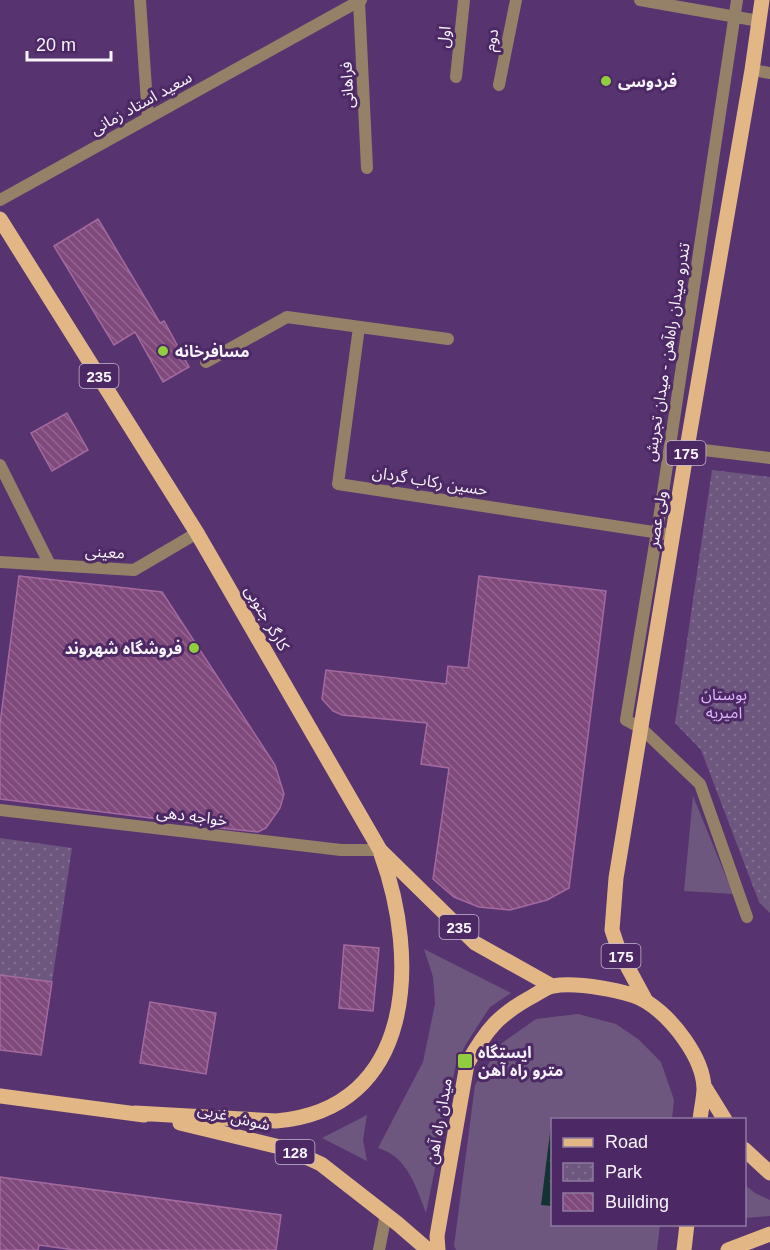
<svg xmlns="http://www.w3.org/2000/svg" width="770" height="1250" viewBox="0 0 770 1250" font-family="Arial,'Noto Sans Arabic',sans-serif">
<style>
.grass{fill:#6d577e}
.park{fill:url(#park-dots)}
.water{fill:url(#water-ripples)}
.building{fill:url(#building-back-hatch);stroke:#a46a9f;stroke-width:1.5}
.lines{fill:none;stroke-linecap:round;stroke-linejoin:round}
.service{stroke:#958068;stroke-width:12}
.minor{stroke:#958068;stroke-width:12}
.primary{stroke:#e2b785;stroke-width:15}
.poi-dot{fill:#91cd3f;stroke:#4c2964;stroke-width:2}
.labels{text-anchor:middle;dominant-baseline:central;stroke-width:6;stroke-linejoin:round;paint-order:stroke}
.shield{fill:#4c2964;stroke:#c4b6cd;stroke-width:1.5}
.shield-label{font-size:15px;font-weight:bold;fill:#f7f3fa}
.street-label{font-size:16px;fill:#f7f3fa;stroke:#4c2964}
.poi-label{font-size:16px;font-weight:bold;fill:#f7f3fa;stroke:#4c2964;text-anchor:start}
.park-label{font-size:16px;fill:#dbb5f9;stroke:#4c2964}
</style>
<defs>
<pattern id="park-dots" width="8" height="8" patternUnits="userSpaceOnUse" patternTransform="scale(1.5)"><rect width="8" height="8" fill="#6d577e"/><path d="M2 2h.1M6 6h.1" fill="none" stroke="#837091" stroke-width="1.8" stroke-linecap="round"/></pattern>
<pattern id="water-ripples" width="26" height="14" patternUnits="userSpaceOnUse" patternTransform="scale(1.5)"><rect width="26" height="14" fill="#123331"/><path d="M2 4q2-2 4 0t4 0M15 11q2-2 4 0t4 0" fill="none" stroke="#2a4746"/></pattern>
<pattern id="building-back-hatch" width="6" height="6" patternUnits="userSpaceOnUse" patternTransform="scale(1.5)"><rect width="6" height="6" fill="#80497c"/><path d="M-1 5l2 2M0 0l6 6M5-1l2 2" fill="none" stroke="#936490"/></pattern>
</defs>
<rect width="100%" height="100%" fill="#573470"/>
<!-- grass -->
<path class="grass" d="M693,796L733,894L684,891Z
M424,949L511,993L490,1007L466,1044L456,1064L426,1213C416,1187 408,1157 378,1148L423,1062L435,1004L433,977Z
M578,1014L616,1024L638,1039L661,1062L674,1100L672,1119L552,1120V1224L660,1225L657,1250H456L454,1246L475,1085L502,1043L536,1019Z
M367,1115L363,1140L367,1161L322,1138Z
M745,1185L755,1193L770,1200V1216L745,1218Z"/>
<!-- park -->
<path class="park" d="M712,470L770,477V913L759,902L701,750L675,723Z
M0,838L72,848L52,982L0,975Z"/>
<!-- water -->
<path class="water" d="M552,1117L570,1119L552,1120V1206L541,1205Z"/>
<!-- building -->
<path class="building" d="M98,219L160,323L164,321L189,367L163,382L135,332L114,345L54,246Z
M67,413L88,450L52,471L31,433Z
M19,576L162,592L275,765L284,794L280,808L266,828L258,832L220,828L210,823L198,824L0,799V724Z
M479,576L606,591L569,888L547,900L510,910L479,907L454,897L433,879L449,768L421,764L427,723L342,715L333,711L322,699L326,670L446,684L448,666L468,668Z
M344,945L379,948L373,1011L339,1008Z
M0,975L52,982L41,1055L0,1050Z
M150,1002L216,1013L206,1074L140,1063Z
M0,1177L281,1215L276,1250H75L39,1245L38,1250H0Z"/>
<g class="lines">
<!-- service -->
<path class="service" d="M140,0L148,118
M737,0L657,532L626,720L641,728L700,784L747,917
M359,1L367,168
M456,77L464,0
M499,85L516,0
M0,465L50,565
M0,562L134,570L197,533
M0,810L341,850H380
M379,1250L386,1214"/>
<!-- minor -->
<path class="minor" d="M640,0L759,21
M752,70L770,73
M0,200L361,0
M359,327L338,484L673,535
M206,362L287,317L448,339
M687,448L770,458"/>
<!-- primary -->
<path class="primary" d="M0,219L197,533L380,850L475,943L552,986
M646,1001L619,951L612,930L616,878L687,448L752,70L762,0
M704,1086L725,1120
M0,1096L144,1115
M135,1113L276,1121C416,1109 419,958 381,854
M180,1123L288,1149L321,1164L398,1224L428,1250
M744,1149L770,1173
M438,1250L437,1236L467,1064C486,1030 498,1015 533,996C539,993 546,987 553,986C575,982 629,990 647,1002C672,1018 703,1057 704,1088C704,1098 701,1109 700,1120
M684,1250L687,1224
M728,1250L770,1234"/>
</g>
<!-- markers -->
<g class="poi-dot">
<circle cx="606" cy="81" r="6"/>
<circle cx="163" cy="351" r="6"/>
<circle cx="194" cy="648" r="6"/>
<rect x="457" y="1053" width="16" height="16" rx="3"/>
</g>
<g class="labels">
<!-- shield labels -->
<g class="shield">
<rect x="79.5" y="364" width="39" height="24" rx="4.5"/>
<rect x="666.5" y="441" width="39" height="24" rx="4.5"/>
<rect x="439.5" y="915" width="39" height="24" rx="4.5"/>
<rect x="601.5" y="944" width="39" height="24" rx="4.5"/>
<rect x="275.5" y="1140" width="39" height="24" rx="4.5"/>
</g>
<g class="shield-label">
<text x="99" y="376">235</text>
<text x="686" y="453">175</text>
<text x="459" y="927">235</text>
<text x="621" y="956">175</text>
<text x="295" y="1152">128</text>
</g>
<!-- street labels -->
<g class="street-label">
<text transform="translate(444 37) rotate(-84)">اول</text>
<text transform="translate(491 40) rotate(-79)">دوم</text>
<text transform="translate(347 85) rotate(-93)">فراهانی</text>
<text transform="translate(141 103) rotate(-29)">سعید استاد زمانی</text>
<text transform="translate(667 352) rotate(-81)">تندرو میدان راه‌آهن - میدان تجریش</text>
<text transform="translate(430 481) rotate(9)">حسین رکاب‌ گردان</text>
<text transform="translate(657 519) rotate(-81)">ولی عصر</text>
<text transform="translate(105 552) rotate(3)">معینی</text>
<text transform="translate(267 618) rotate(60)">کارگر جنوبی</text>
<text transform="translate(192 816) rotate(7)">خواجه دهی</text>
<text transform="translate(234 1117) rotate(13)">شوش غربی</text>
<text transform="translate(439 1121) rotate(-80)">میدان راه آهن</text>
</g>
<!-- poi labels -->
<g class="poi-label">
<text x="618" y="81">فردوسی</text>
<text x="175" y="351">مسافرخانه</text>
<text x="182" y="648" text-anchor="end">فروشگاه شهروند</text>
<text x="478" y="1052">ایستگاه<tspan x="478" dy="18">مترو راه آهن</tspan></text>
</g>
<!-- park labels -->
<g class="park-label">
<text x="724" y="694">بوستان<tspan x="724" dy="18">امیریه</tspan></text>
</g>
</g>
<!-- legend -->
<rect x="551" y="1118" width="195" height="108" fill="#4c2964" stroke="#907aa0" stroke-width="1.5"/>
<rect x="563" y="1138" width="30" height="9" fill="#e2b785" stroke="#907aa0" stroke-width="1.5"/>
<text x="605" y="1148" font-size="18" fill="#f7f3fa">Road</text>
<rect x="563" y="1163" width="30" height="18" fill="url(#park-dots)" stroke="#907aa0" stroke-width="1.5"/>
<text x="605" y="1178" font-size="18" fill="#f7f3fa">Park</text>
<rect x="563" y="1193" width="30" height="18" fill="url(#building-back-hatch)" stroke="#907aa0" stroke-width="1.5"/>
<text x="605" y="1208" font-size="18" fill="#f7f3fa">Building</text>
<!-- scale -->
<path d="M27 51v9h84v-9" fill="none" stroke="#f7f3fa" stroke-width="3"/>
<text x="36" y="51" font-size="18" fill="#f7f3fa" stroke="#4c2964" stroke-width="4.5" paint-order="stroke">20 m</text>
</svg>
